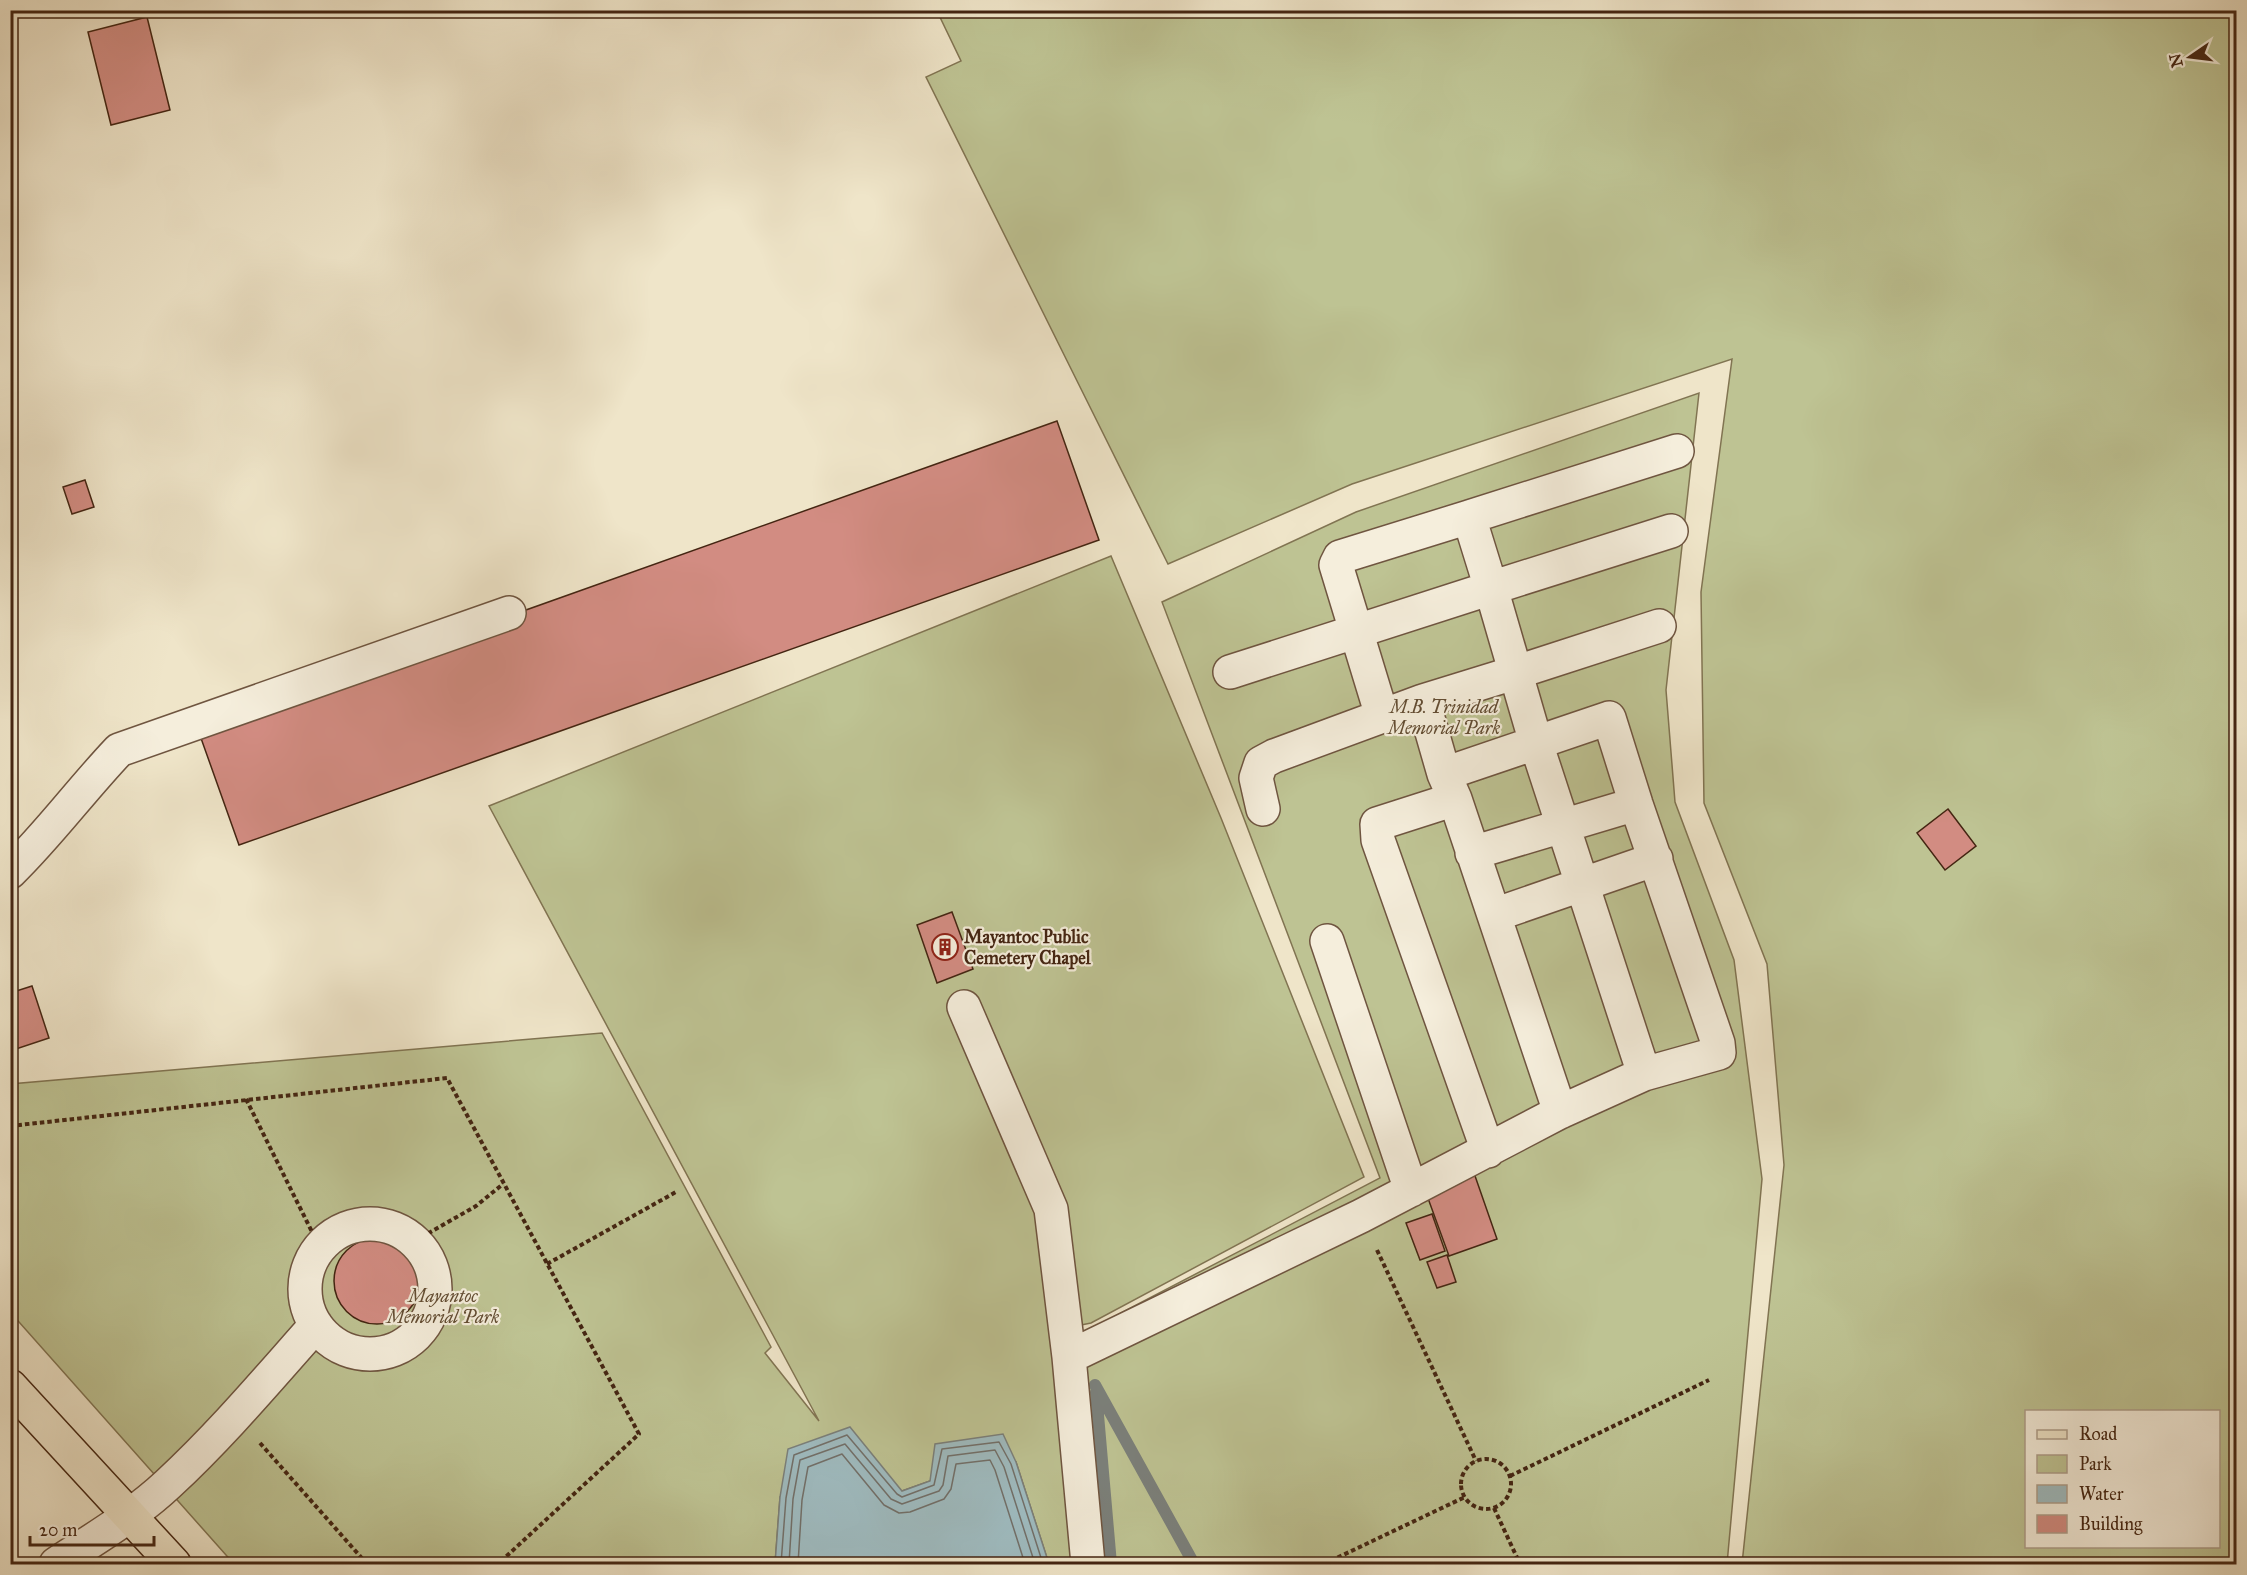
<svg xmlns="http://www.w3.org/2000/svg" width="2247" height="1575" viewBox="0 0 2247 1575" font-family="'IM FELL Great Primer',serif">
<style>
.green{fill:#bec393;stroke:#817452;stroke-width:1.5;fill-rule:evenodd}
.water{fill:#9fbcc1;stroke:#7b807b;stroke-width:1.5}
.lines{fill:none;stroke-linecap:round;stroke-linejoin:round}
.shore{stroke:#72706a;stroke-width:1.5}
.stream{stroke:#7b807b;stroke-width:12}
.building{fill:#d28c82;stroke:#442512;stroke-width:1.5}
.minor-casing{stroke:#6f5540;stroke-width:36}
.major-casing{stroke:#442512;stroke-width:36}
.path{stroke:#442512;stroke-width:4;stroke-dasharray:4.5 3;stroke-linecap:butt}
.minor{stroke:#f5eedc;stroke-width:33}
.major{stroke:#efe5c9;stroke-width:33}
.labels{text-anchor:middle;dominant-baseline:central;stroke-width:4.5;stroke-linejoin:round;paint-order:stroke}
.park-label{font-size:18px;font-style:italic;fill:#624c32;stroke:#f5eedc}
.poi-label{font-size:18px;font-weight:bold;fill:#442512;stroke:#f5eedc;text-anchor:start}
</style>
<rect width="100%" height="100%" fill="#efe5c9"/>
<filter id="stains"><feTurbulence type="fractalNoise" baseFrequency=".00333" numOctaves="4"/><feColorMatrix values="0 0 0 0 .2 0 0 0 0 .09 0 0 0 0 .02 0 0 0 .5 -.17"/></filter>
<radialGradient id="worn" r=".72"><stop offset=".6" stop-color="#630" stop-opacity="0"/><stop offset="1" stop-color="#630" stop-opacity=".3"/></radialGradient>
<!-- green -->
<path class="green" d="M937,11H2236V1564H1742L1784,1165L1767,964L1704,803L1701,592L1732,359L1352,484L1168,564L926,77L961,61ZM2026,1412H2218V1546H2026Z
M1699,393L1666,690L1675,802L1734,960L1762,1179L1727,1564H1049L1016,1462L930,1481L902,1491L780,1497L775,1564H234L11,1313L10,1084L602,1033L771,1347L765,1353L819,1421L489,806L1111,556L1221,818L1364,1177L1091,1323L1056,1330L1069,1356L1090,1329L1380,1178L1162,602L1356,512Z"/>
<!-- water -->
<path class="water" d="M850,1427L902,1491L930,1481L935,1444L1003,1434L1016,1462L1049,1564H775L780,1497L788,1449Z"/>
<g class="lines">
<!-- shore -->
<path class="shore" d="M781,1564L786,1498L794,1455L847,1435L897,1494L902,1497L934,1485L942,1449L999,1442L1011,1464L1043,1564
M789,1564L793,1499L800,1460L845,1444L891,1499L902,1504L939,1491L943,1485L948,1456L995,1450L1004,1467L1035,1564
M798,1564L802,1500L808,1467L842,1454L884,1505L899,1513L910,1512L944,1499L951,1489L956,1464L990,1460L995,1470L1025,1564"/>
<!-- stream -->
<path class="stream" d="M1095,1385L1194,1564
M1096,1392L1111,1564"/>
</g>
<!-- building -->
<path class="building" d="M147,17L170,110L111,125L88,32Z
M1057,421L1099,540L239,845L197,727Z
M85,480L94,507L72,514L63,487Z
M1948,809L1976,846L1945,870L1917,833Z
M952,912L973,969L937,983L917,925Z
M32,986L49,1038L10,1051V993Z
M1474,1173L1497,1239L1449,1256L1425,1190Z
M1432,1214L1445,1251L1420,1260L1406,1223Z
M334 1281a43 43 0 1 1 86 0a43 43 0 1 1-86 0Z
M1447,1255L1456,1282L1437,1288L1427,1262Z"/>
<g class="lines">
<defs>
<path id="minor" d="M1469,517L1677,451
M1230,672L1491,588L1469,517L1340,557L1336,565L1382,716
M1423,701L1444,774L1455,799L1560,1112
M1455,799L1377,824L1378,840L1488,1151
M1263,809L1256,778L1261,763L1274,756L1423,701L1517,672L1659,626
M1472,853L1636,804
M10,872C49,834 81,790 119,750L509,613
M1494,915L1656,859
M1327,941L1411,1190
M964,1007L1051,1209L1069,1357L1088,1564
M1644,1074L1536,743L1491,588L1671,531
M305 1289a65 65 0 1 1 130 0a65 65 0 1 1-130 0Z
M1069,1357L1361,1216L1560,1112L1644,1074L1719,1053L1718,1043L1636,804L1609,718L1444,774
M56,1564C94,1539 135,1515 168,1484C221,1435 268,1379 316,1325"/>
<path id="major" d="M10,1386L174,1564"/>
</defs>
<!-- minor casing -->
<use href="#minor" class="minor-casing"/>
<!-- major casing -->
<use href="#major" class="major-casing"/>
<!-- path -->
<path class="path" d="M246,1099L319,1246
M10,1126L447,1078L639,1434L498,1564
M415,1241L476,1206L503,1184
M1377,1250L1476,1461
M547,1264L676,1192
M260,1443L367,1564
M1461 1484a25 25 0 1 1 50 0a25 25 0 1 1-50 0Z
M1510,1476L1709,1380
M1494,1508L1520,1564
M1324,1564L1465,1497"/>
<!-- minor -->
<use href="#minor" class="minor"/>
<!-- major -->
<use href="#major" class="major"/>
</g>
<!-- icons -->
<defs>
<symbol id="building-ring" viewBox="-11 -11 22 22"><circle r="9.5" fill="#f5eedc" stroke="#8f2418" stroke-width="1.5"/><path d="M-4-6H4V6H1V3H-1V6H-4ZM-2.5-4.3h1.7v1.8h-1.7ZM.8-4.3h1.7v1.8H.8ZM-2.5-1h1.7V.8h-1.7ZM.8-1h1.7V.8H.8Z" fill="#8f2418"/></symbol>
</defs>
<g fill-rule="evenodd">
<use href="#building-ring" x="930" y="932" width="30" height="30"/>
</g>
<g class="labels">
<!-- park labels -->
<g class="park-label">
<text x="1444" y="707">M.B. Trinidad<tspan x="1444" dy="21">Memorial Park</tspan></text>
<text x="443" y="1296">Mayantoc<tspan x="443" dy="21">Memorial Park</tspan></text>
</g>
<!-- poi labels -->
<g class="poi-label">
<text x="964" y="937">Mayantoc Public<tspan x="964" dy="21">Cemetery Chapel</tspan></text>
</g>
</g>
<!-- margin -->
<rect width="2247" height="1575" fill="none" stroke="#efe5c9" stroke-width="36"/>
<rect x="12" y="12" width="2223" height="1551" fill="none" stroke="#442512" stroke-width="3"/>
<rect x="18" y="18" width="2211" height="1539" fill="none" stroke="#442512" stroke-width="1.5"/>
<!-- legend -->
<rect x="2025" y="1410" width="195" height="138" fill="#f5eedc" stroke="#ae9e8b" stroke-width="1.5"/>
<rect x="2037" y="1430" width="30" height="9" fill="#efe5c9" stroke="#ae9e8b" stroke-width="1.5"/>
<text x="2079" y="1440" font-size="18" fill="#442512">Road</text>
<rect x="2037" y="1455" width="30" height="18" fill="#bec393" stroke="#ae9e8b" stroke-width="1.5"/>
<text x="2079" y="1470" font-size="18" fill="#442512">Park</text>
<rect x="2037" y="1485" width="30" height="18" fill="#9fbcc1" stroke="#ae9e8b" stroke-width="1.5"/>
<text x="2079" y="1500" font-size="18" fill="#442512">Water</text>
<rect x="2037" y="1515" width="30" height="18" fill="#d28c82" stroke="#ae9e8b" stroke-width="1.5"/>
<text x="2079" y="1530" font-size="18" fill="#442512">Building</text>
<!-- north arrow -->
<g transform="translate(2190 57) rotate(256)" stroke="#f5eedc" stroke-width="4.5" paint-order="stroke">
<path d="M0-4.5L10 22L0 15L-10 22Z" fill="#442512"/>
<text y="-9" font-size="16" font-weight="bold" text-anchor="middle" fill="#442512">N</text>
</g>
<!-- scale -->
<path d="M30 1536v9h124v-9" fill="none" stroke="#442512" stroke-width="3"/>
<text x="39" y="1536" font-size="18" fill="#442512" stroke="#f5eedc" stroke-width="4.5" paint-order="stroke">20 m</text>
<rect width="100%" height="100%" filter="url(#stains)"/>
<rect width="100%" height="100%" fill="url(#worn)"/>
</svg>
